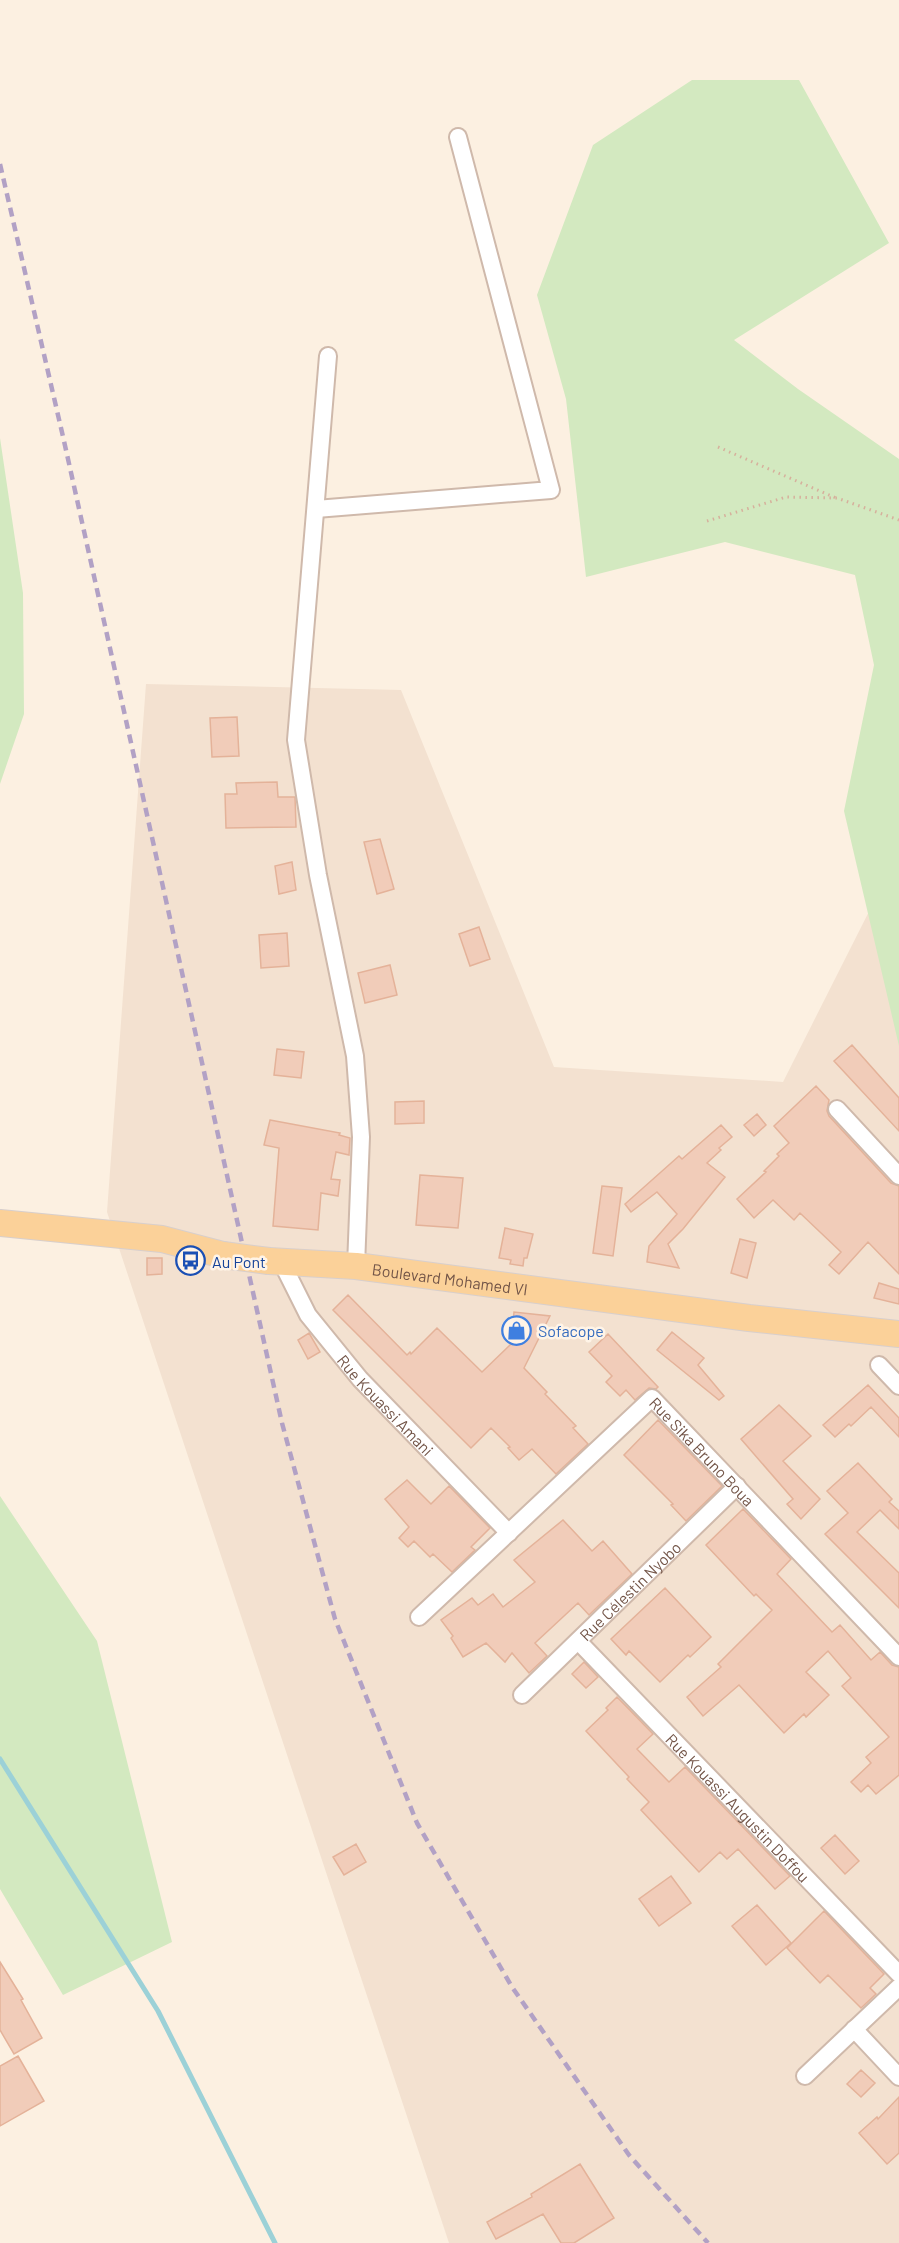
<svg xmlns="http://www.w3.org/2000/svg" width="899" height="2243" viewBox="0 0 899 2243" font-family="Barlow,sans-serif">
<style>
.residential{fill:#f3e1d0}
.green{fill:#d3e9c0}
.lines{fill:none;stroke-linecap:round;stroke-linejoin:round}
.stream{stroke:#9cd1d7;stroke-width:5}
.building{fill:#f1ccb9;stroke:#e4b299;stroke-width:1.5}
.street-casing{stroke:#cfb9ab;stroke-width:20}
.primary-casing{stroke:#d8cfcc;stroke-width:28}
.path{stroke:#d6b09c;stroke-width:3;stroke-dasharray:1.5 4.5;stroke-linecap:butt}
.street{stroke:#fff;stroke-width:16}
.primary{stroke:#fbd199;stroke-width:26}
.rail{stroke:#b2a1c5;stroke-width:4.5;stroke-dasharray:9 6;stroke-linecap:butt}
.primary-bridge-casing{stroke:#d8cfcc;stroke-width:28;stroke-linecap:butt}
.primary-bridge{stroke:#fbd199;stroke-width:26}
.labels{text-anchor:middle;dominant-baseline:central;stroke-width:5;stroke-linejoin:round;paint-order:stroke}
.transit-label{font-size:16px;fill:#164399;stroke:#fff4e7;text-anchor:start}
.street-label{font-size:16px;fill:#735548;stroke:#fff4e7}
.shop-label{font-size:16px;fill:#366cbe;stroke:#fff4e7;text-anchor:start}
</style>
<rect width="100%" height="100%" fill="#fcf0e1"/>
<!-- residential -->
<path class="residential" d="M146,684L401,690L554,1067L783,1082L899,852V2243H449L107,1212Z"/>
<!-- green -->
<path class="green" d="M692,80H799L889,243L734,340L798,389L899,459V1046L844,811L874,665L855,575L725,542L586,577L566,399L537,295L593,145Z
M0,438L23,593L24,714L0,784Z
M0,1496L97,1641L172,1942L63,1995L0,1889Z"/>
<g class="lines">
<!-- stream -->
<path class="stream" d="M0,1759L158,2011L275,2243"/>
</g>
<!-- building -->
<path class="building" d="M237,717L239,756L212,757L210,718Z
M277,782L278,797H295L296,827L226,828L225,794H237L236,783Z
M380,839L394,889L377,894L364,842Z
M292,862L296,890L279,894L275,866Z
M479,927L490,959L470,966L459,934Z
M287,933L289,966L261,968L259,935Z
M390,965L397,995L365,1003L358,973Z
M852,1045L899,1098V1131L834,1061Z
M277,1049L304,1052L301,1078L274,1075Z
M816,1086L829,1100L827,1111L829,1116L891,1183L899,1186V1274L868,1242L839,1274L829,1265L841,1252L800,1213L794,1220L773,1200L754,1218L737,1199L766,1172L764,1171L779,1156L777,1154L789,1143L774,1126Z
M424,1101V1123L395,1124V1102Z
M757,1114L766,1125L754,1136L744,1125Z
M270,1120L340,1133L339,1135L350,1138L349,1155L336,1152L331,1179L340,1180L338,1196L321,1193L318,1230L273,1226L279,1148L264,1145Z
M721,1125L732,1137L719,1148L721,1150L707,1163L725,1177L683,1229L668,1244L679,1268L647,1262L649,1246L677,1214L657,1192L631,1212L625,1204L679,1156L682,1159Z
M420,1175L463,1178L458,1228L416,1225Z
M602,1186L622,1188L613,1256L593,1253Z
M505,1228L533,1234L527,1258H524L523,1266L510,1264L511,1260L499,1258Z
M740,1239L756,1243L747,1278L731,1273Z
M147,1258H162V1274L147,1275Z
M879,1283L899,1289V1304L874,1298Z
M348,1295L407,1355L410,1352L411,1354L437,1328L482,1372L511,1344L514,1312L550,1316L524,1368L547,1392L545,1394L576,1426L573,1428L588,1444L556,1474L532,1449L519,1460L508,1448L510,1447L491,1428L471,1448L333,1310Z
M672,1332L704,1358L698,1365L724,1396L719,1400L657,1350Z
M309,1333L320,1352L308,1359L298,1340Z
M608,1334L658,1387L656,1389L649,1388L635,1400L626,1390L620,1396L606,1382L612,1376L589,1352Z
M868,1385L899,1418V1437L871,1407L851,1426L849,1424L835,1437L823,1425Z
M779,1405L811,1436L783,1461L820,1499L801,1519L787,1504L793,1499L741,1439Z
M658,1420L722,1486L686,1521L671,1505L673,1504L624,1455Z
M858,1463L892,1499L889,1502L899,1511V1529L880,1510L857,1532L899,1573V1608L825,1534L848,1513L827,1491Z
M407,1480L431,1504L449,1486L490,1528L471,1547L475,1550L452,1572L433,1554L430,1557L414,1541L408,1547L399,1538L409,1527L385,1499Z
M743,1509L791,1559L777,1574L832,1632L840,1625L871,1660L880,1652L892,1665L899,1667V1775L876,1794L868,1785L861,1792L851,1782L871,1763L866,1757L889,1737L842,1686L851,1678L828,1651L806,1672L829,1695L806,1717L804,1714L784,1733L739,1685L703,1716L687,1697L721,1667L718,1664L772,1610L756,1594L754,1596L706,1545Z
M563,1520L592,1551L603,1541L632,1574L589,1615L578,1603L535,1643L547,1656L529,1673L512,1653L505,1662L486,1643L463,1657L451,1638L453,1636L441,1620L472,1598L478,1605L493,1594L503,1607L535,1582L514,1560Z
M665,1588L711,1637L690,1657L688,1655L660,1682L629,1651L626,1655L611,1639Z
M584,1662L598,1677L586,1688L572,1674Z
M617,1697L653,1734L637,1749L669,1782L685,1767L790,1876L775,1889L738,1849L727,1859L720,1852L699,1872L641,1810L649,1802L627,1779L629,1777L586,1731L608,1710L606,1708Z
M835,1835L859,1861L845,1874L821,1848Z
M356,1844L366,1862L344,1875L333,1857Z
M671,1876L691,1903L659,1926L639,1899Z
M757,1905L791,1943L766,1965L732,1926Z
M824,1911L884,1974L870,1988L876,1994L861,2008L828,1975L820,1983L787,1948Z
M0,1962L23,1999L21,2000L42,2038L14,2054L0,2030Z
M18,2056L44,2101L0,2126V2066Z
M861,2070L875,2083L861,2097L847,2084Z
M899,2097V2153L887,2164L859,2133L877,2117L878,2119Z
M580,2164L614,2218L574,2243H561L543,2214L496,2239L487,2222L532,2197L531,2194Z"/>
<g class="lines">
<defs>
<g id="street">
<path d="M328,356L296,740L318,875L355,1056L361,1137L356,1266"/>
<path d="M316,509L551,490L458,137"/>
<path d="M837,1109L899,1176"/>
<path id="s1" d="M282,1263L308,1315L360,1379L509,1533"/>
<path d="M879,1365L899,1386"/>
<path id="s2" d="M419,1617L652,1398L899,1657"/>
<path id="s3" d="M578,1641L899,1974"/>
<path id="s4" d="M522,1695L737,1486"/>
<path d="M854,2029L899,2077"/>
<path d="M805,2076L899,1987"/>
</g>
<g id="primary">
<path d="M0,1223L162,1239L223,1255"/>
<path id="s5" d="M269,1261L356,1266L749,1318L899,1334"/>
</g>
</defs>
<!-- street casing -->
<use href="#street" class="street-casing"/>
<!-- primary casing -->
<use href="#primary" class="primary-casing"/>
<!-- path -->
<path class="path" d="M718,447L836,498
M707,521L786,497L837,498L899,520"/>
<!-- street -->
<use href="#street" class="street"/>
<!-- primary -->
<use href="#primary" class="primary"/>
<!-- rail -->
<path class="rail" d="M0,164L64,441L282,1423L335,1619L417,1823L512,1987L629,2155L708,2243"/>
<defs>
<path id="primary-bridge" d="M223,1255L269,1261"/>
</defs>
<!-- primary-bridge casing -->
<use href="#primary-bridge" class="primary-bridge-casing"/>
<!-- primary-bridge -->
<use href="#primary-bridge" class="primary-bridge"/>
</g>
<!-- icons -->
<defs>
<symbol id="bus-ring" viewBox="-11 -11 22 22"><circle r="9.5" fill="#fff4e7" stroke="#1a4fb4" stroke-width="1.5"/><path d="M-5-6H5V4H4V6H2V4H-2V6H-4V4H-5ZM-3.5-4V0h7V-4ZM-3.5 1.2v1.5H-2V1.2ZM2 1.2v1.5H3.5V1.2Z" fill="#1a4fb4"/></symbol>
<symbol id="shop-ring" viewBox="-11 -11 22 22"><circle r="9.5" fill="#fff4e7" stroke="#3f7fe0" stroke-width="1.5"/><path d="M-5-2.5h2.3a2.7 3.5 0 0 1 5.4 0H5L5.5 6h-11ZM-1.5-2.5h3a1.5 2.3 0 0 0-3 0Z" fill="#3f7fe0"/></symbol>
</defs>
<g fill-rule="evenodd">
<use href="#bus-ring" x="174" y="1244" width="33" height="33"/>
<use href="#shop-ring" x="500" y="1314" width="33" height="33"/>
</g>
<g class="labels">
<!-- transit labels -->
<g class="transit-label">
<text x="212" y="1261">Au Pont</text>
</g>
<!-- street labels -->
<g class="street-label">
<text stroke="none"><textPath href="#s5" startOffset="182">Boulevard Mohamed VI</textPath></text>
<text stroke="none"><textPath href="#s1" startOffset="177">Rue Kouassi Amani</textPath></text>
<text stroke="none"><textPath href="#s2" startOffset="393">Rue Sika Bruno Boua</textPath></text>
<text stroke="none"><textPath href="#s4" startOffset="150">Rue Célestin Nyobo</textPath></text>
<text stroke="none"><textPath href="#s3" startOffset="231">Rue Kouassi Augustin Doffou</textPath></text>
</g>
<!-- shop labels -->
<g class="shop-label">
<text x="538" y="1330">Sofacope</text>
</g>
</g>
</svg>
